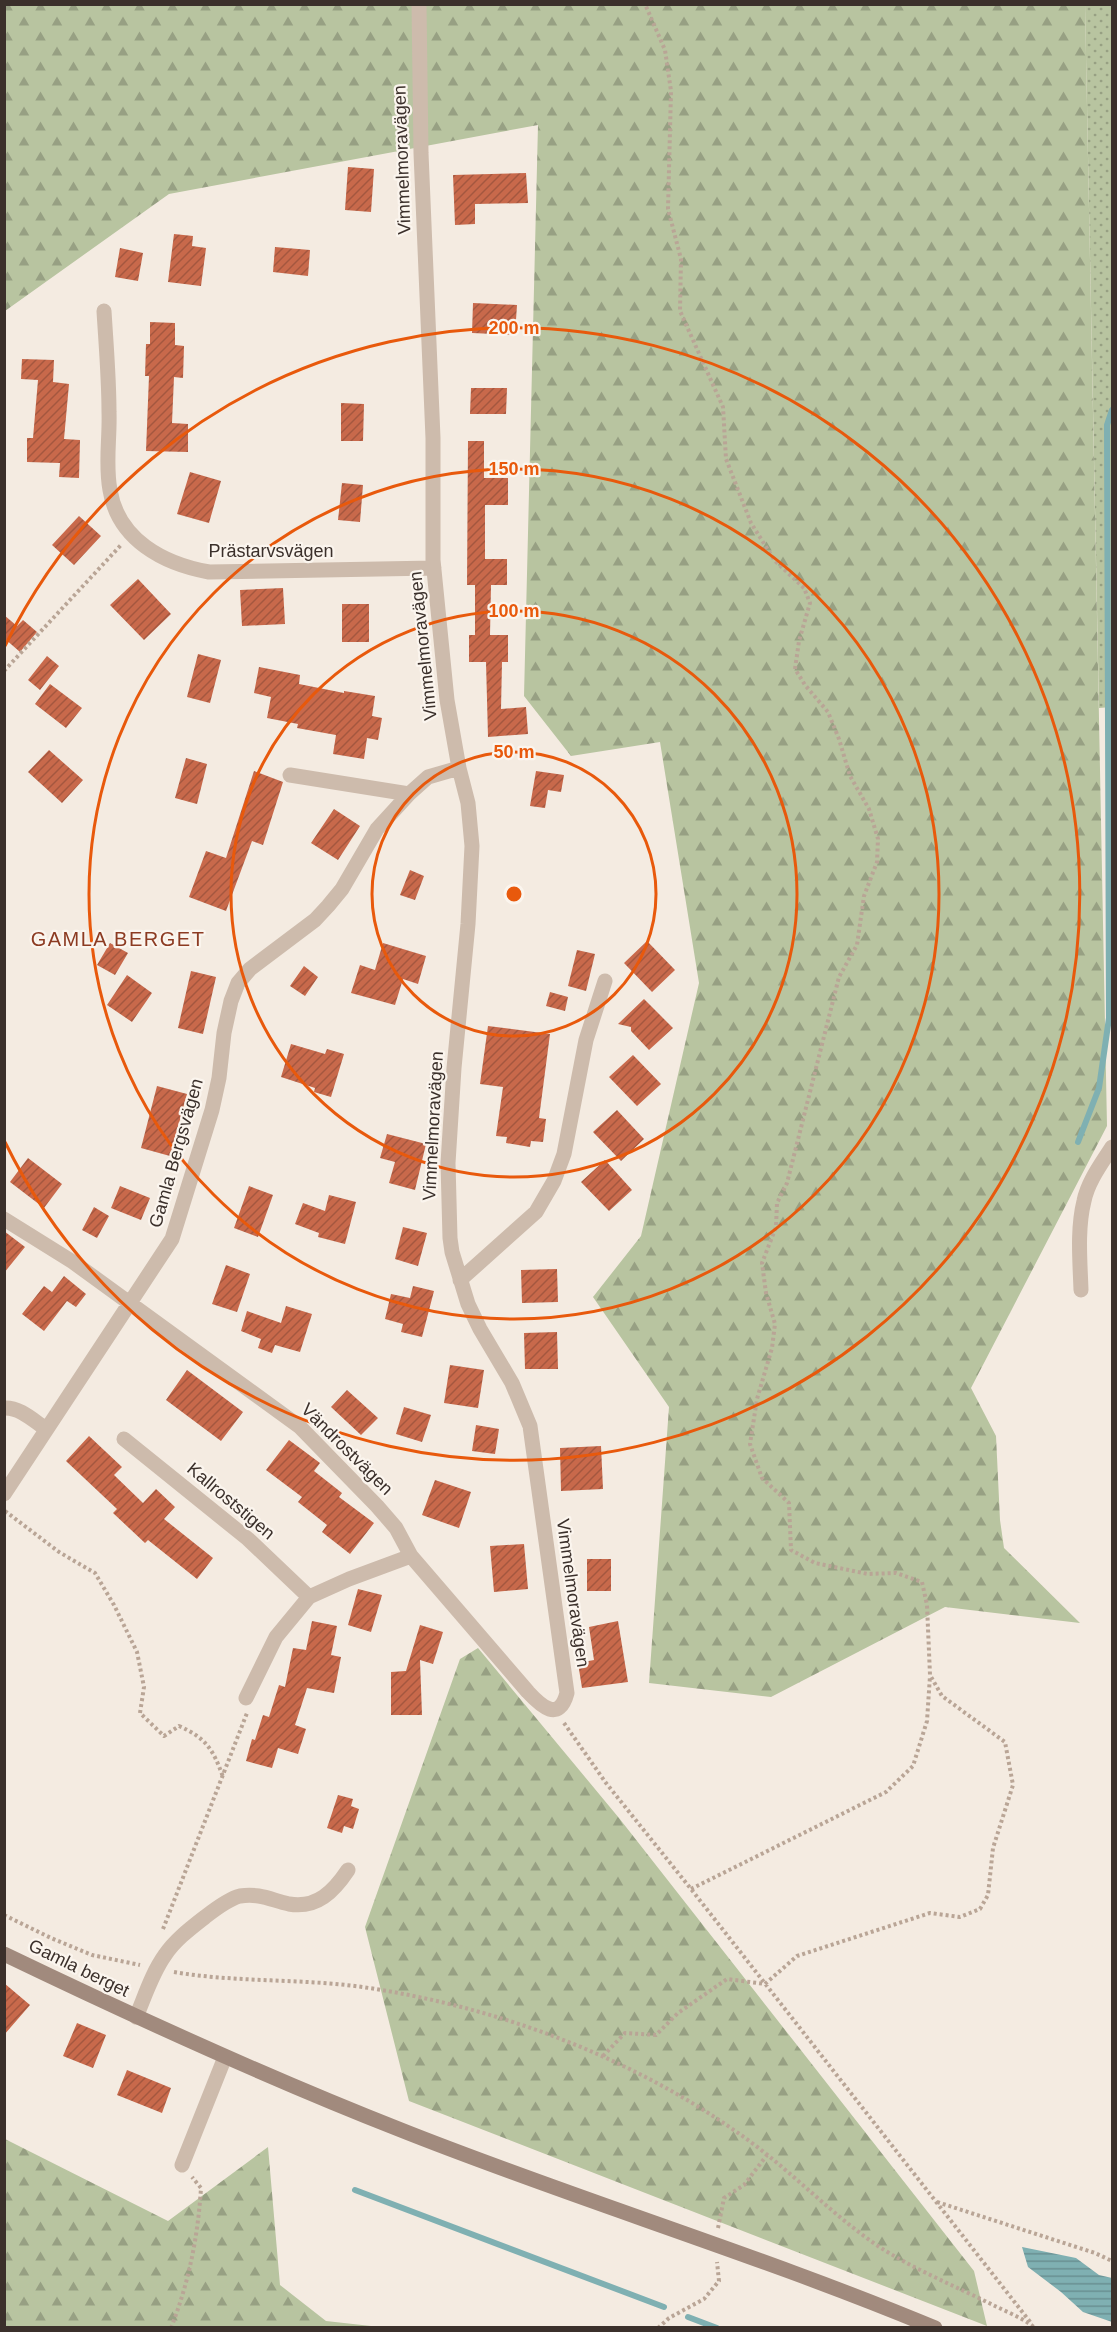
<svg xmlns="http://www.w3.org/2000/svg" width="1117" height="2332" viewBox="0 0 1117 2332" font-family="Helvetica,sans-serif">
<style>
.grass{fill:url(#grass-dots)}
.forest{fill:url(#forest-firs)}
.water{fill:url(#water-rules)}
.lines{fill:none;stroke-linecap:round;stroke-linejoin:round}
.stream{stroke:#7fb0b2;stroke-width:6}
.building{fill:url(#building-hatch)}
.path{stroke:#b9a596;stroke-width:4;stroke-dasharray:3 3;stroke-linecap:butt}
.minor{stroke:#cdbbac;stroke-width:15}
.secondary{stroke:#a18a7d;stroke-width:15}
.ring{fill:none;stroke:#e8590c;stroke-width:3}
.labels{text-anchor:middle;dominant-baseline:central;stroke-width:4.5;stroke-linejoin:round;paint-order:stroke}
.street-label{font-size:18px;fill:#3b302b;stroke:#fbf5ee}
.neighbourhood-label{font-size:20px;letter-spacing:1.5px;fill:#8c3b22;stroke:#fbf5ee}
.centre{fill:#e8590c;stroke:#fbf5ee;stroke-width:3}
.ring-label{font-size:18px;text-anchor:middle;font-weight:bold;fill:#e8590c;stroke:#fbf5ee;stroke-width:4.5;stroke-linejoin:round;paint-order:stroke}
</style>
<defs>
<pattern id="grass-dots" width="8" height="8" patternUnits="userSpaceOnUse" patternTransform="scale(1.5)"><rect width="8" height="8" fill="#b8c4a0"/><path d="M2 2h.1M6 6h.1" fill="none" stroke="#97a083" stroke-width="1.8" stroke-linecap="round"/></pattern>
<pattern id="forest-firs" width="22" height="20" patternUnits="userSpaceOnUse" patternTransform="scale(1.5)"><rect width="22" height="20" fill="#b8c4a0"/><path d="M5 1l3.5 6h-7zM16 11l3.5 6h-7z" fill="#97a083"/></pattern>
<pattern id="water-rules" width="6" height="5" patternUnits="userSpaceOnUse" patternTransform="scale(1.5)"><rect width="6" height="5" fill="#7fb0b2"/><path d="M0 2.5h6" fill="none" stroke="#699091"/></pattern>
<pattern id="building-hatch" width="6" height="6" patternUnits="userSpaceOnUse" patternTransform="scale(1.5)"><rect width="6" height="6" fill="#c8694b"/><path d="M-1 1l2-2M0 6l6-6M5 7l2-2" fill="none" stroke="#a4573f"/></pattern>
</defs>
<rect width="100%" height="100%" fill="#f4ebe1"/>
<!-- grass -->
<path class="grass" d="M1085,5H1112V707L1099,708Z"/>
<!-- forest -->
<path class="forest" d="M5,5H1085L1107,1126L971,1388L996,1436L1000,1520L1004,1548L1080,1623L945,1607L771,1697L649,1683L669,1407L593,1297L641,1236L699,983L660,742L571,756L524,696L538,125L169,194L5,311Z
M478,1648L619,1818L974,2271L987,2326L409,2101L365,1927L460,1659Z
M5,2139L168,2221L268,2147L280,2285L326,2321L380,2327H5Z"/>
<!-- water -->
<path class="water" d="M1022,2247L1076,2258L1099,2275L1112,2278V2322L1083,2312L1061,2292L1028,2267Z"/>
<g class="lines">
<!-- stream -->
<path class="stream" d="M1078,1142L1099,1088L1109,1018L1107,425L1112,410
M355,2190L664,2307
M688,2317L717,2328"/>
</g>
<!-- building -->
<path class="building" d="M348,167L374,169L371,212L345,210Z
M526,173L528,203L475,204V224L455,225L453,175Z
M174,234L193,236L192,246L206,248L201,286L168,282Z
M275,247L310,250L308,276L273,272Z
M120,248L143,253L138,281L115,277Z
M473,303L517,305L515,335L472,333Z
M150,322L175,323V345L184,346L183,378L174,377L172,423L188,424V452L146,451L149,376H145L146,344H150Z
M22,359L54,360L53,382L69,384L64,439L80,440L79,478L59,477L60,463L27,462V438H33L38,380L21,379Z
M471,388H507L506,414H470Z
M341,403L364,404L363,441H341Z
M468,441H484V478H508V505H485V559H507V585H491L490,635H508V662H502L501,709L526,707L528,734L488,737L486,662H469V635H475V585H467Z
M190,472L221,481L209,523L177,514Z
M342,483L363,485L360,522L338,520Z
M79,516L101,536L74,565L52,545Z
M138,579L171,614L144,640L110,605Z
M283,588L285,624L242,626L240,590Z
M342,604H369V642H342Z
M4,615L17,626L23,620L37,632L20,652L4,638Z
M198,654L221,660L210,703L187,697Z
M47,656L59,666L40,690L28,680Z
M259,667L300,675L299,684L344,693V691L375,696L372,716L382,718L378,740L367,738L364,759L333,754L336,735L297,728L298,724L267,718L271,697L254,693Z
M50,684L82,708L66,728L35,704Z
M49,750L83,780L62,803L28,772Z
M186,758L207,764L197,804L175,798Z
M254,771L283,782L263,845L252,841L226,911L189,897L206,851L226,858Z
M536,771L564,775L561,792L548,790L545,808L530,806Z
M334,809L360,826L338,860L311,843Z
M410,870L424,876L415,900L400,895Z
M647,941L675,970L652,992L624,963Z
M110,943L128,953L115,975L97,965Z
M383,943L426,956L418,984L403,979L395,1005L351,993L360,965L375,970Z
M577,950L595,954L586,991L568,986Z
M304,966L318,977L305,996L290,986Z
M191,971L216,977L203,1034L178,1028Z
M127,975L152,993L132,1022L107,1005Z
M550,992L568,997L565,1011L546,1006Z
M644,999L673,1028L649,1050L631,1031V1027L618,1024Z
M488,1026L550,1034L539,1118L546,1119L543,1142L531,1141L530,1147L506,1143L507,1137L496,1136L503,1087L480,1084Z
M291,1044L325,1054L327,1049L344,1054L331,1097L314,1092L315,1088L281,1077Z
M633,1055L661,1084L637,1106L609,1077Z
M157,1086L187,1094L170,1156L141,1148Z
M617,1110L644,1139L621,1161L593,1132Z
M387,1134L426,1144L415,1190L389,1183L395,1162L380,1158Z
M28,1158L62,1184L44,1208L10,1182Z
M605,1160L632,1190L609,1211L581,1182Z
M120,1186L150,1198L141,1220L111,1208Z
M249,1186L273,1195L258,1237L234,1228Z
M329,1195L356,1202L345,1244L318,1237L319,1233L295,1224L303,1203L325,1211Z
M94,1207L109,1216L97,1238L82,1230Z
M403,1227L427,1233L418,1266L395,1259Z
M4,1231L25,1247L4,1273Z
M226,1265L250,1274L237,1312L212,1304Z
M557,1269L558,1302L522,1303L521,1270Z
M64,1276L86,1294L76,1307L67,1301L44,1331L22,1314L44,1286L52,1292Z
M413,1286L434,1291L422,1337L401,1332L403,1324L385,1319L391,1294L410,1298Z
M286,1306L312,1314L300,1352L275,1345L272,1353L258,1348L261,1339L241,1331L247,1311L281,1323Z
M557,1332L558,1369H525L524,1333Z
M450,1365L484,1370L478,1408L444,1403Z
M187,1370L243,1412L221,1441L166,1400Z
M347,1390L378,1418L361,1435L331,1407Z
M404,1407L431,1415L422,1442L396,1434Z
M476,1425L499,1429L495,1454L472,1451Z
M89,1436L122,1467L114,1475L143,1503L156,1489L175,1507L164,1519L213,1558L197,1579L148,1540L145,1543L113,1513L117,1509L66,1461Z
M289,1440L320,1463L314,1471L342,1493L339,1497L374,1523L350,1554L322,1532L327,1525L298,1502L302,1497L266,1470Z
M601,1446L603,1489L561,1491L560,1448Z
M435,1480L471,1492L459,1528L422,1515Z
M524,1544L528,1589L494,1592L490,1546Z
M587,1559H611V1591H587Z
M358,1589L382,1595L371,1632L348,1625Z
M312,1621L337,1626L331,1655L341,1657L334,1693L307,1688L295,1725L306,1729L298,1754L278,1748L272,1768L246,1761L252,1739L255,1740L263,1715L269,1717L279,1685L285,1687L293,1648L306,1650Z
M618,1621L628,1682L582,1688L578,1663L594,1660L589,1627Z
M420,1625L443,1632L433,1664L420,1660L422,1715H391V1672L406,1671Z
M338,1795L353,1799L351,1806L359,1809L353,1829L344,1826L342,1833L327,1828Z
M4,1983L30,2005L4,2035Z
M77,2023L106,2035L93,2068L63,2056Z
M127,2070L171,2088L162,2113L117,2095Z"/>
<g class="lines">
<!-- path -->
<path class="path" d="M4,671L121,545
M5,1511L59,1552L95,1573L114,1605L137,1652L144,1687L140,1713L164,1736L179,1726C206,1738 213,1749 223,1777
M564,1723L606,1783L691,1889L1031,2323
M691,1889L886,1792L913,1766L927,1721L930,1676
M4,1915L51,1938L92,1955L140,1965
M163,1929L247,1713
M174,1972C238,1983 305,1978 369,1988C506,2009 644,2062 756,2146C798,2178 834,2216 878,2246C911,2268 957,2287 993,2305C1007,2312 1023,2318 1035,2328
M603,2056L625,2033L656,2035L678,2013L727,1979L765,1984L797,1956L930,1913L960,1917L980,1909L988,1895L993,1848L1013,1785L1005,1742L942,1696L930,1675L927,1605L922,1582L896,1573L868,1574L815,1563L791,1550L789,1503L762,1478L750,1444L757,1399L772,1348L775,1324L766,1293L762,1263L776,1227L777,1203L787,1183L839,977L857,945L864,896L877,862L878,839L869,809L850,776L839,739L828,712L805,685L795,669L799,641L810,603L804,588L775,561L751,523L726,459L723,407L680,311L681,259L668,209L671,91L665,50L645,4
M937,2202L1095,2253L1112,2261
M718,2228L724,2198L744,2185L767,2155
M171,2328C189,2282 198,2236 201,2188L192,2177
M658,2328L669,2318L704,2299L719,2281L717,2262"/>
<!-- minor -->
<path class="minor" d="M104,311C106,344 109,378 109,412C110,438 105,464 110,490C118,540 164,564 209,572L434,568
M290,775L409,794
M4,1219L73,1262L300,1427L377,1506L396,1528L411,1556L528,1692C541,1706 559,1723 567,1693L530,1426L512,1383L480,1329L468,1304L452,1252L450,1238L448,1163L454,1068L468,924L472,846L468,803L459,768L447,700L433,560V438L421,153L419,4
M460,1280L536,1212L554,1181L564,1154L586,1040L605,981
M1081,1290C1080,1261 1077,1229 1084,1201C1088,1181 1102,1163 1112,1147
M4,1408C20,1407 34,1421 46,1429
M124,1439L248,1539L309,1597
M4,1494L172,1239L212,1110L219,1078L224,1033L231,1001L238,983L250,969L315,920L328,906L342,889L377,829L409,794L428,777L459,768
M246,1698L276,1637L309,1597L349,1579L411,1556
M136,2017C145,1996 152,1973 165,1955C175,1940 191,1928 205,1917C214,1910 228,1899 240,1896C260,1893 271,1900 289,1904C317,1909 334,1891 348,1870
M182,2165L225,2057"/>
<!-- secondary -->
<path class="secondary" d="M4,1954C135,2017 266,2077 401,2130C577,2200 760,2255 935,2328"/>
</g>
<!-- distance rings -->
<g class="ring">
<circle cx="514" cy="894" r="142"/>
<circle cx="514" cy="894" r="283"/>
<circle cx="514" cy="894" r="425"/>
<path d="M5 646A566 566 0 1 1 5 1142"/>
</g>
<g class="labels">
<!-- street labels -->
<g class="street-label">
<text transform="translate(402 160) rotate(-92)">Vimmelmoravägen</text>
<text x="271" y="551">Prästarvsvägen</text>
<text transform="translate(423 646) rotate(-96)">Vimmelmoravägen</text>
<text transform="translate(433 1126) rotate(-87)">Vimmelmoravägen</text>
<text transform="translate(176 1153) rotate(-74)">Gamla Bergsvägen</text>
<text transform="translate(347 1449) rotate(45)">Vändrostvägen</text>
<text transform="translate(231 1501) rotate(40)">Kallroststigen</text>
<text transform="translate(573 1593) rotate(82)">Vimmelmoravägen</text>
<text transform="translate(79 1968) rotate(26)">Gamla berget</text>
</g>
<!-- neighbourhood labels -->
<g class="neighbourhood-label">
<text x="118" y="939">GAMLA BERGET</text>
</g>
</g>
<circle cx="514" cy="894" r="9" class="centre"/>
<g class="ring-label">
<text x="514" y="334">200 m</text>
<text x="514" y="475">150 m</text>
<text x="514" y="617">100 m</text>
<text x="514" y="758">50 m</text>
</g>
<!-- border -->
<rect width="1117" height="2332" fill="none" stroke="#3b302b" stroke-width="12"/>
</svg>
